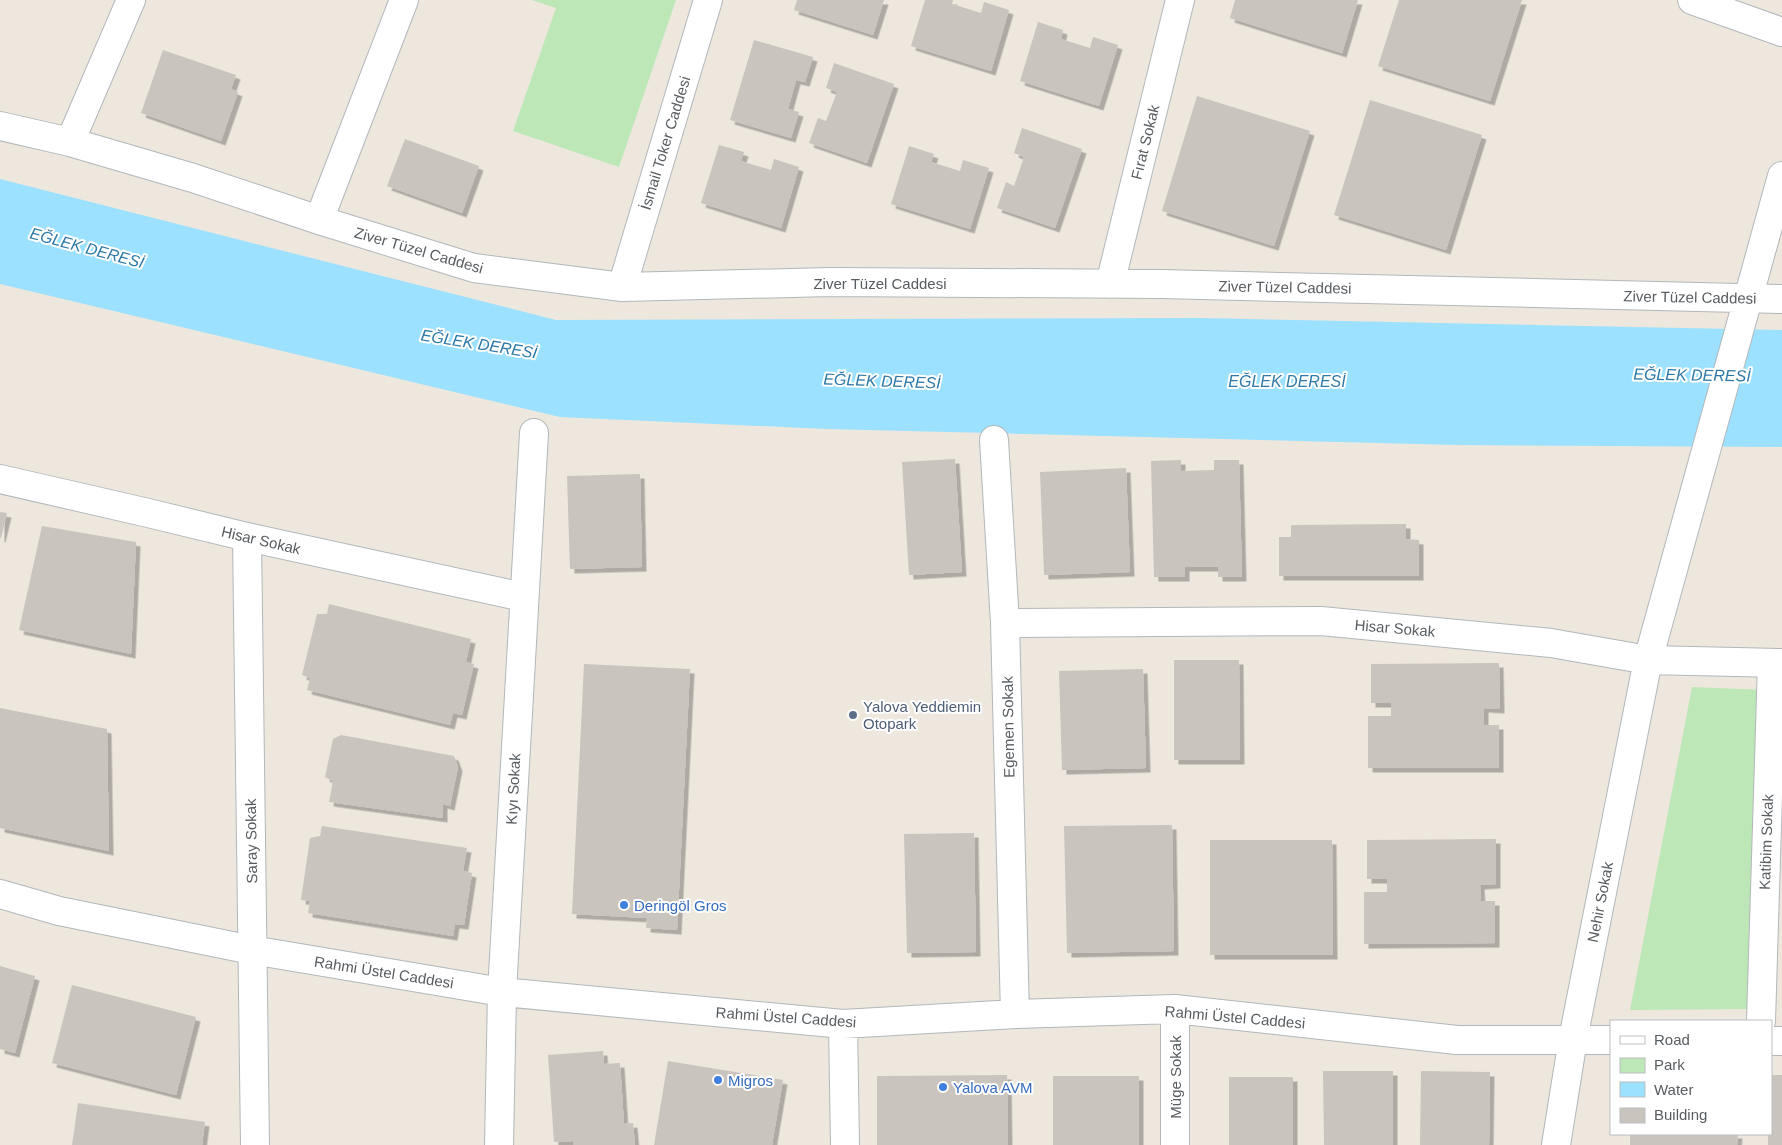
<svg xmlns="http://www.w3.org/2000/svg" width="1782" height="1145" viewBox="0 0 1782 1145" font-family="Helvetica,sans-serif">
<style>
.green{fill:#bee7b7}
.water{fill:#9ce1ff}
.building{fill:#c9c4bd;filter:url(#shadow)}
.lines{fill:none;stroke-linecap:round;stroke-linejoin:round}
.street-casing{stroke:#b2b7bb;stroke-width:30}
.street{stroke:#fff;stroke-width:28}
.service-dot{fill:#5c6f8a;stroke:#fff;stroke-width:2}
.shop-dot{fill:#3f7fe0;stroke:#fff;stroke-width:2}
.labels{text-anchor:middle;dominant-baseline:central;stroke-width:4;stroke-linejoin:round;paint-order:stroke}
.street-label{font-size:15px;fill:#585d61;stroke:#fff}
.service-label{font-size:15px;fill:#4e5e75;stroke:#fff;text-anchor:start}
.shop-label{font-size:15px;fill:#366cbe;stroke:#fff;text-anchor:start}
.water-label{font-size:16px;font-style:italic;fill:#2e79a7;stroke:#fff}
</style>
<defs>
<filter id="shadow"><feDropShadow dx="4.5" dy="4.5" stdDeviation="0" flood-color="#0004"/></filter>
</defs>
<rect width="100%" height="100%" fill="#ede7de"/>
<!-- green -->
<path class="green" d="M532,0H676L619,167L513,131L556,8Z
M1692,687L1766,690L1754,1009L1630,1010Z"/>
<!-- water -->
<path class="water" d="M0,179L556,320L1199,318L1782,330V447L1457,445L828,429L560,417L0,284Z"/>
<!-- building -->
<path class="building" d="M797,0H884L873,35L794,10Z
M925,0H953L952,4L981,13L984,2L1009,10L991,71L911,46Z
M1235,0H1358L1342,53L1230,18Z
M1399,0H1522L1490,101L1378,66Z
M1038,22L1063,30L1061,39L1090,48L1093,37L1118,45L1099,106L1020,81Z
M754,40L813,57L805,82L796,80L788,109L799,112L791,138L730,120Z
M163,50L236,75L231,89L238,92L221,141L141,113Z
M834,63L894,84L867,163L809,143L818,118L826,121L837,92L826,88Z
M1197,96L1310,131L1274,246L1162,211Z
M1370,100L1482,135L1446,250L1334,215Z
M1022,128L1082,149L1055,228L997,208L1006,182L1014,186L1024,157L1014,153Z
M405,139L479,166L462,213L387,186Z
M719,145L744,152L741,161L771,170L774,159L799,167L781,228L701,203Z
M909,146L934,154L931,162L960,171L963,160L989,168L970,229L891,204Z
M955,459L962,572L909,575L902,462Z
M1181,460V471L1214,470V460H1239L1242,577H1218V567H1185V577H1154L1151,461Z
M1126,468L1130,572L1044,575L1040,472Z
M640,474L642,567L570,569L567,476Z
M0,512L7,513L1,538H0Z
M1406,524V539L1419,540V576H1279V537H1291V525Z
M42,526L136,542L131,654L19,630Z
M329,604L471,639L466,662L474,664L462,715L453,713L450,725L307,690L310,678L302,675L317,614H327Z
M1174,660H1239L1240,760H1174Z
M1499,663L1500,709L1484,708V725H1499V768H1368V716H1391V703H1371V664Z
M584,664L690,669L677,930L646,928L647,918L572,914Z
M1143,669L1146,768L1062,770L1059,671Z
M0,708L107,729L109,851L0,828Z
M341,735L454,756L458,767L450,806L443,804V818L329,802L333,781L325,777L333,739Z
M1172,825L1174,951L1067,953L1064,826Z
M322,826L467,848L463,871L472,873L464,925L455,924L453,936L308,913L310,901L301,900L310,838L320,836Z
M974,833L976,952L907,953L904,834Z
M1496,839V884L1480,885L1481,901H1495V943L1364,944V892H1387V879H1367V840Z
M1210,840H1332L1333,955H1210Z
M0,966L35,976L15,1053L0,1049Z
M72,985L196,1017L176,1095L52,1063Z
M603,1051L604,1064L620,1063L624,1124L633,1123L635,1145H574L573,1141L554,1142L548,1055Z
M668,1061L783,1080L772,1145H654Z
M1323,1071H1393V1145H1324Z
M1421,1071L1490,1072L1489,1145H1420Z
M1007,1075L1008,1145H877V1076Z
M1771,1075H1782V1145H1768V1134H1771Z
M1053,1076H1139V1145H1053Z
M1229,1077H1293V1145H1229Z
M78,1103L205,1122L202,1145H72Z
M1630,1134H1738L1737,1145H1630Z"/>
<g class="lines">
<defs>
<path id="street" d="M1692,0L1782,32
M0,126L70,142L193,178L319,220L474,268L622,287L830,282L1161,284L1782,299
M70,142L131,0
M319,220L404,0
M1110,284L1180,0
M622,287L708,0
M994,440L1005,623L1015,1014
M0,479L144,512L247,537L523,597
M247,537L255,1145
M1005,623L1321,621L1551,643L1648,660L1782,663
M0,894L59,911L252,950L502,992L843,1024L1015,1014L1175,1009L1457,1040H1611
M1761,1021L1772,663
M843,1024L845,1145
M1771,1041H1782
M499,1145L502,992L534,433
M1175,1145V1009
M1556,1145L1573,1039L1648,660L1782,176"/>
</defs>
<!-- street casing -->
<use href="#street" class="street-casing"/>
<!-- street -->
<use href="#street" class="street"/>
</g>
<!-- markers -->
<circle class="service-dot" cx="853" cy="715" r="5"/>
<g class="shop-dot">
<circle cx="624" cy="905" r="5"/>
<circle cx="718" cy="1080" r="5"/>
<circle cx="943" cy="1087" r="5"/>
</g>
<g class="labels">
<!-- street labels -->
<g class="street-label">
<text transform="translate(1145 142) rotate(-76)">Fırat Sokak</text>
<text transform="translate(665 143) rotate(-73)">İsmail Toker Caddesi</text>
<text transform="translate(419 250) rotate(16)">Ziver Tüzel Caddesi</text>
<text x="880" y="283">Ziver Tüzel Caddesi</text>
<text transform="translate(1285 287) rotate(1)">Ziver Tüzel Caddesi</text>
<text transform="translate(1690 297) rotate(1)">Ziver Tüzel Caddesi</text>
<text transform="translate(261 540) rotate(13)">Hisar Sokak</text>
<text transform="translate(1395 628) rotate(5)">Hisar Sokak</text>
<text transform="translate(1008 727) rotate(-91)">Egemen Sokak</text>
<text transform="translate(513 789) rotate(-87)">Kıyı Sokak</text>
<text transform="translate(251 841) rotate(-91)">Saray Sokak</text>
<text transform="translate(1766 842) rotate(-88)">Katibim Sokak</text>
<text transform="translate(1600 902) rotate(-79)">Nehir Sokak</text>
<text transform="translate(384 972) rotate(9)">Rahmi Üstel Caddesi</text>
<text transform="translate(786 1017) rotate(4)">Rahmi Üstel Caddesi</text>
<text transform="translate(1235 1017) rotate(5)">Rahmi Üstel Caddesi</text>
<text transform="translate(1175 1077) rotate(-90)">Müge Sokak</text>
</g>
<!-- service labels -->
<g class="service-label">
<text x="863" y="706">Yalova Yeddiemin<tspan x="863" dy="17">Otopark</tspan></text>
</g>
<!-- shop labels -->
<g class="shop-label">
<text x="634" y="905">Deringöl Gros</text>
<text x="728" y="1080">Migros</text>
<text x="953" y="1087">Yalova AVM</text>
</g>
<!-- water labels -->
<g class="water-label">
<text transform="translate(87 248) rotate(15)">EĞLEK DERESİ</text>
<text transform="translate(479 344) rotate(9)">EĞLEK DERESİ</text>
<text transform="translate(1692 375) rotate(1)">EĞLEK DERESİ</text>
<text transform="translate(882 381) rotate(2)">EĞLEK DERESİ</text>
<text x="1287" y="381">EĞLEK DERESİ</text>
</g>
</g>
<!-- legend -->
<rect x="1610" y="1020" width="162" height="115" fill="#ffffff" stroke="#bcbec0"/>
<rect x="1620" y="1036" width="25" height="8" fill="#ffffff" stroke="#bcbec0"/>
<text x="1654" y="1045" font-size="15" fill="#585d61">Road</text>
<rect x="1620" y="1058" width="25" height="15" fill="#bee7b7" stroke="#bcbec0"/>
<text x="1654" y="1070" font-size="15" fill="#585d61">Park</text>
<rect x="1620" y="1082" width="25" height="15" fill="#9ce1ff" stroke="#bcbec0"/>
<text x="1654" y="1095" font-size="15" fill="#585d61">Water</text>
<rect x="1620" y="1108" width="25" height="15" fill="#c9c4bd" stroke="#bcbec0"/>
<text x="1654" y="1120" font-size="15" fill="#585d61">Building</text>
</svg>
